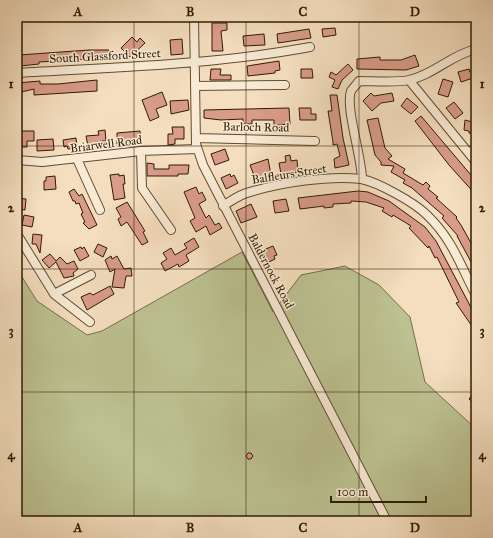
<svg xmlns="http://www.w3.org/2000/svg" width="493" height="538" viewBox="0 0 493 538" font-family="'IM FELL Great Primer',serif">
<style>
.green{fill:#bcc191;stroke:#766e49}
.building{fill:#d99b8a;stroke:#301b01}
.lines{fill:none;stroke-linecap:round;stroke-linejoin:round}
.minor-casing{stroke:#614c30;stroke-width:10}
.minor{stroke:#f8ead5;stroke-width:8}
.grid{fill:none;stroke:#301b01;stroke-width:1;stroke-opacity:0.55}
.labels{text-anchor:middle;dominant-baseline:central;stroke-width:3;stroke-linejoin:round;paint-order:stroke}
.street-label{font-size:12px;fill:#301b01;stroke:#f8ead5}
.neatline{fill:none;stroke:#301b01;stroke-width:1.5}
.grid-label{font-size:13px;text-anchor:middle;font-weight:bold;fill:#301b01}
</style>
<rect width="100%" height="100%" fill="#f4debf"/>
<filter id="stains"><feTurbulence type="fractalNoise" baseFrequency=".005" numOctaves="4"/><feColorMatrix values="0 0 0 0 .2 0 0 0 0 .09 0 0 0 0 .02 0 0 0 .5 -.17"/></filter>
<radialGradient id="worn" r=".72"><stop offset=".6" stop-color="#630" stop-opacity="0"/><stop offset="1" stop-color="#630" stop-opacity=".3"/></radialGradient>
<!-- green -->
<path class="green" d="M242,252L273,312L301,275L345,266L379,285L410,317L425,382L476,429V521H17V269L37,301L87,335L102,331Z"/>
<!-- building -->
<path class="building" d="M212,23H227V30L221,31L223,51H212Z
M335,28L336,35L323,37L322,29Z
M309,29L311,38L278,43L277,34Z
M264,34L265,45L244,46L243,36Z
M132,37L137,42L140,38L145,43L130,57L121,48Z
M182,39L183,54L171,55L170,40Z
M89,50H109V58L39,62V64L20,66L19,55Z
M415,55L419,66L406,70L357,69V59L380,57V60H401Z
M279,61L280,70L275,71V73L248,76L247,66Z
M348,64L353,70L342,80L338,89L332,87L335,80L329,77L331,72L336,75Z
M211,69H221L220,75H231V80H210Z
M301,69H312L313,78H301Z
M469,69L470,72L476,70V77L461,82L458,72Z
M443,79L453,82L448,97L438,94Z
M97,80V91L34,95V89L17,93V83L40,81V84H58Z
M162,92L167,105L156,109L159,117L150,121L142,100Z
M371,93L374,96L392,93L394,101L381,103L372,111L363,101Z
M330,95H337L343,138L349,165L335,168L334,159L340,156L337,144L333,145V142L328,111H332Z
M407,98L418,107L411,114L401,106Z
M188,100L189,110L171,114L170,101Z
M454,102L463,113L455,119L446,108Z
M289,108L290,124L279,125L274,126V120H252V124H243V119L221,120L204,118V110Z
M299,108H311V114H316V120H300Z
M421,116L476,181V195L449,165L415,121Z
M378,118L385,148L392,156L388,159L405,169L403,173L423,185L426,182L430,186L428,189L438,197L436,198L457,217L456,218L461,225L476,252V271L457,236H458L442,218L444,216L412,188L403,183L405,180L391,172L394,166L381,165V162L375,155L367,120Z
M465,120L476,123V134L469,133V131L464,130Z
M172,127H184V139H175V144L168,145V134H173Z
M105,130L106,141H102V144L88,146L86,136L99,135L98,131Z
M20,131H34V141H27V147H21Z
M140,131L141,142L117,144V133Z
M76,138L77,148L68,149L67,146L64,147L63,140Z
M53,139L54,150L37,151V140Z
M225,149L229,160L215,165L211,154Z
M290,155L291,161L297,160L298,172L281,174L279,163L286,162L285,156Z
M268,159L271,175L255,178L250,165Z
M147,163L154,164V169H169V165H189L188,174H178V176H147Z
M119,174V176L124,175L125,184H123L125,198L114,200L110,175Z
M230,174L231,177L234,175L238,183L226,189L221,178Z
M55,176L56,189L44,190V181H46V177Z
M196,187L199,194L202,192L206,200L199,204L206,218L209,215L215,225L219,223L222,228L210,235L206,226L196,232L190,221L195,218L184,192Z
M74,189L79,196L82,194L97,225L89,229L83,223L85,222L81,214L83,213L79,203L76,204L75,201H73L69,192Z
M358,191L368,192L389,201L425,227L436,241L476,317V332L456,303L459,302L437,257L435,258L429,246L428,248L409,228L411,226L393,215L392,217L382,211L384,208L366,202L351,201V203L333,204V207L324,208V206L300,209L298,198Z
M17,198L26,199L25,210L17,209Z
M286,199L289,211L275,213L273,201Z
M127,202L145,231L143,232L148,242L142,245L127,222L121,226L118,219L121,217L116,208Z
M251,204L257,217L241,223L236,211Z
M24,215L34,217L32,227L22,225Z
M33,234L42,235L40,253L36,244H32Z
M194,238L199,247L186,255L189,261L179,267L178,264L165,271L161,263L167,259L163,253L171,248L175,255L187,248L184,244Z
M98,244L107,248L103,257L94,252Z
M273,246L277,255L274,256L275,259L267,263L261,251Z
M81,247L82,249L84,247L89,256L80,261L74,250Z
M50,254L56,261L60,257L67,264L74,261L78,269L73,273L74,276L64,278L56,262L49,268L42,260Z
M111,256L112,259L117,256L124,269L131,268L132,276H126L124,288L112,287L115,269L110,272L105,260Z
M110,286L114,294L87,310L81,297L90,293L93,295Z
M476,390V405L469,399Z
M248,453H251L253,456L251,459H248L246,456Z"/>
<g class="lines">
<defs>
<path id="minor" d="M194,17L196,144L203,165L387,521
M17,73C115,67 213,65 310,47
M409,80L476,162
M195,86L285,85
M196,138L315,141
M141,151L142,188L171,230
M469,153L476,148
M77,159L100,210
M17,160L42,162L141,151L197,149
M362,179C362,158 345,107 351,91C353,88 357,84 359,81C373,81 396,83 409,80C433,75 451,55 476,49
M223,206C231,201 240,194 250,192C280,183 329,175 361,179C378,182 415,203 427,215C453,240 460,265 476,295
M17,234L54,294L90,322
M54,294L91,275"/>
</defs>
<!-- minor casing -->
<use href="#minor" class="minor-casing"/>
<!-- minor -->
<use href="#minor" class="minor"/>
</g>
<!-- grid -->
<path class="grid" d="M134,17V521M246,17V521M359,17V521M17,146H476M17,269H476M17,392H476"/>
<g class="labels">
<!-- street labels -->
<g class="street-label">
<text transform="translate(105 56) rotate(-3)">South Glassford Street</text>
<text transform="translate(256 127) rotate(1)">Barloch Road</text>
<text transform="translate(106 144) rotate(-7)">Briarwell Road</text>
<text transform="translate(289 174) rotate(-9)">Balfleurs Street</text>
<text transform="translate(271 271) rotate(62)">Baldernock Road</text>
</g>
</g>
<!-- margin -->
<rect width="493" height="538" fill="none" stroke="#f4debf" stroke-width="44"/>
<!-- scale -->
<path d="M331 496v6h95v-6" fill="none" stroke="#301b01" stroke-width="2"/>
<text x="337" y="496" font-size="12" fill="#301b01" stroke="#f8ead5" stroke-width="3" paint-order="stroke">100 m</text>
<rect x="22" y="22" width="449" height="494" class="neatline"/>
<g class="grid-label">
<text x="78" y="16">A</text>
<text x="190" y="16">B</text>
<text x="303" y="16">C</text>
<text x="415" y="16">D</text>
<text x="11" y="88">1</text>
<text x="482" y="88">1</text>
<text x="11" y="212">2</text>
<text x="482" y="212">2</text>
<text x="11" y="335">3</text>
<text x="482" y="335">3</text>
<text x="11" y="459">4</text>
<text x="482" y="459">4</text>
<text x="78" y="532">A</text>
<text x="190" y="532">B</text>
<text x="303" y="532">C</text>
<text x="415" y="532">D</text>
</g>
<rect width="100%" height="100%" filter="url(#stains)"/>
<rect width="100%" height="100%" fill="url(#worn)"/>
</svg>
